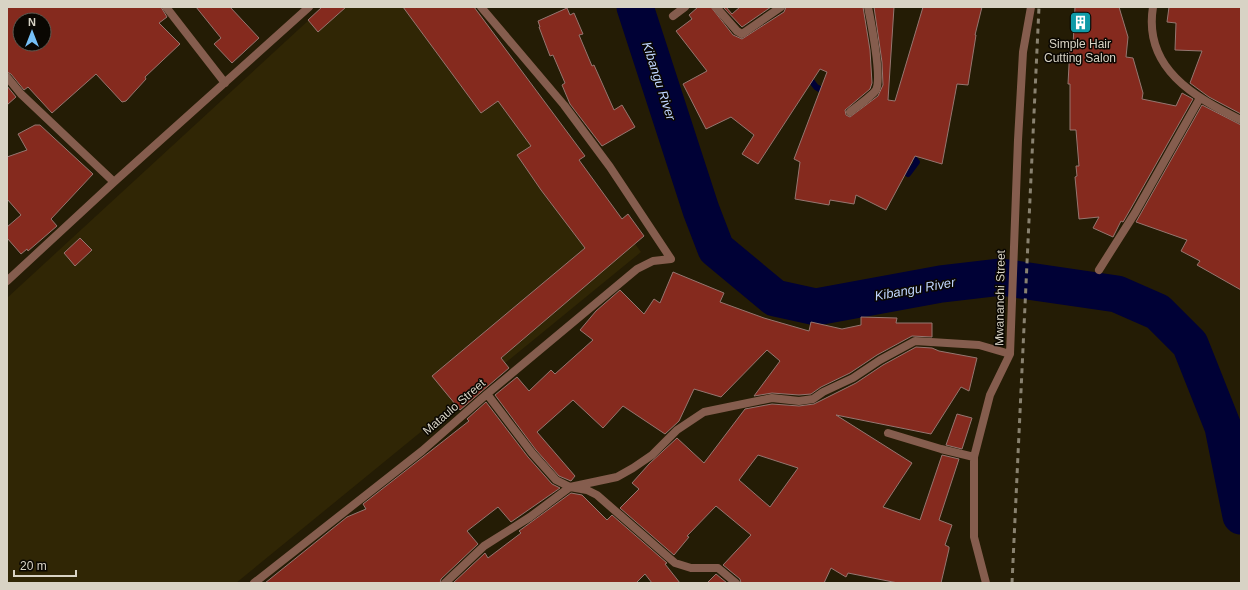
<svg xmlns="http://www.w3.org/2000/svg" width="1248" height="590" viewBox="0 0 1248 590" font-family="Helvetica,sans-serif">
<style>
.built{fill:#302605}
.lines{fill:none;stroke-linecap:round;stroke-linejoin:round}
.stream{stroke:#000136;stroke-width:6}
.river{stroke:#000136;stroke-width:37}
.building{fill:#852a1e;stroke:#957670;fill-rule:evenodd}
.minor{stroke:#855d4e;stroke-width:8}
.rail{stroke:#898270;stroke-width:3;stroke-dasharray:5 5;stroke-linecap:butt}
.labels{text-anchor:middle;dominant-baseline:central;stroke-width:3;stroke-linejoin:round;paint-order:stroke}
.poi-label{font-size:12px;fill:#d8d3c5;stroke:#0a0702}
.street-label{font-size:12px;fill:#d8d3c5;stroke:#0a0702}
.water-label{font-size:13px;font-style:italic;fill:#c0d5ff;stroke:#0a0702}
</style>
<rect width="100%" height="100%" fill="#241c05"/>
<!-- built -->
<path class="built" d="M323,7H461L641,252L236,583H7V298Z"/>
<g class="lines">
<!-- stream -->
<path class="stream" d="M807,75L816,87L827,93
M908,174L917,162L910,153"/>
<!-- river -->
<path class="river" d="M635,7L701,210L716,249L775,298L816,307L941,284L1001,277L1117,294L1158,312L1190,344L1223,427L1241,516"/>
</g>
<!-- building -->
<path class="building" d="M7,7H161L167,17L159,23L180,44L145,77L146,79L126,101L122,102L96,74L52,113L28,87L24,90L11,74L7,72ZM20,20H44V44H20Z
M196,7H230L259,38L232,63L214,44L221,38Z
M322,7H346L318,32L308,20Z
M403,7H474L585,156L579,160L622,219L628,214L644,236L501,358L509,368L460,410L432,376L585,248L541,190L517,155L531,146L498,101L481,113Z
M698,7H711L733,35L742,39L784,12L786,7H863L870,50L872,83L870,89L845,110L846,115L850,117L878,96L883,85L882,62L874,7H894L888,100L895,101L923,7H982L975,35H976L968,85L957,84L942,164L915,156L886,210L856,195L854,204L830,200L829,205L795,199L800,162L794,159L827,72L820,69L758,164L742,154L754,135L731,117L706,129L683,84L707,71L676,31L692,19L689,15Z
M723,7H726L732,14L740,7H771L742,27Z
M1075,7H1119L1128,37L1126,57L1133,58L1143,93L1142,99L1176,106L1182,93L1193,99L1130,210L1123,222L1121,221L1113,237L1093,228L1099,217L1079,219L1075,177L1077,176L1076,166H1079L1076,130H1070V84H1068L1070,46H1073Z
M1169,7H1241V114L1209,97L1190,83L1202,51L1175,50L1176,23L1167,22Z
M567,8L570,15L574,13L583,34L579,35L592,66L594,65L614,110L622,105L635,127L602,146L570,104L562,85L565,83L553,55L550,56L539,27H540L538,21Z
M7,86L16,97L7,105Z
M1202,105L1241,125V290L1197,265L1200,261L1181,251L1187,240L1136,222Z
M35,125H40L93,174L51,219L57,226L28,251L27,249L21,254L7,238V227L21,215L7,199V157L27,150L18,134Z
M80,238L92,250L75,266L64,253Z
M673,272L724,293L720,302L764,318L809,331L811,322L842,329L861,325V317L897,318L896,323H932V337L912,336L877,355L850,373L821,387L811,394L799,395L772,393L754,396L780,361L767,350L721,397L694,389L679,421L665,434L623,406L603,428L573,400L537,432L575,476L571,481L559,476L536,450L495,395L517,377L529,391L551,370L555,374L593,340L580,330L596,311L620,290L644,314L654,299L660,303Z
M916,347L932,348L939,351L977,358L969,391L961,387L931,434L836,415L912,463L883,507L920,520L942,455L959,459L939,520L952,525L945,545L949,547V549L941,583H898L848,573L846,577L831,568L824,583H741L740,579L723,565L751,535L716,506L687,536L689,537L674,555L620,508L639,489L632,483L649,464L677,438L704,463L745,409L772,404L799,406L814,404L856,383L883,365ZM758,455L798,468L770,507L739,480Z
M486,402L528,457L552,484L560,488L511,522L498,507L467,531L478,544L441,579L440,583H265L347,517L366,509L363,504L469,421L467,419Z
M957,414L972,418L962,449L946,445Z
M571,493L582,495L607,520L612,515L667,563L665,564L680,583H652L645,574L636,583H453L485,553L488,558L521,533L519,531Z
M716,574L727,583H707Z"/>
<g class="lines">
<!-- minor -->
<path class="minor" d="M166,7L225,83
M716,7L737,31L742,34L781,7
M1153,7C1143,68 1194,97 1241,120
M673,16L685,7
M7,77L21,94L114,182
M850,112C856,107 872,96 876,90C882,78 871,22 868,7
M1099,270L1135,213L1200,98
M7,281L114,182L309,7
M487,394L532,453L556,480L570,487L587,490L597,495L675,563L691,568H718L736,583
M888,433L941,449L974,457
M254,583L422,451L487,394L637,269L653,261L671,259L610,167L564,105L481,7
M445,583L484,546L530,517L570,487L617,477L633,468L652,455L677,430L704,412L772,398L799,401L813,399L823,392L853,378L880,360L915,341L979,345L1010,354
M986,583L974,537V457L990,395L1010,354L1018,140L1023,52L1031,7"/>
<!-- rail -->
<path class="rail" d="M1012,583L1039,7"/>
</g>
<!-- icons -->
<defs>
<symbol id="building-square" viewBox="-11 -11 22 22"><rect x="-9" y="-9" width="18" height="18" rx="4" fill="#0f9aa8" stroke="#0a0702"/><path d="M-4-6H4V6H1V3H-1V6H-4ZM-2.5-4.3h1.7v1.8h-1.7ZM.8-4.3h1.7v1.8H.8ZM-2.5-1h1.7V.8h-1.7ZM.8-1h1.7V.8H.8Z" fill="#fff"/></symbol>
</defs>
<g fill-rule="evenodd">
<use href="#building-square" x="1068" y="10" width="25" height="25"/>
</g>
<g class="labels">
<!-- poi labels -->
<g class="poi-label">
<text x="1080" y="44">Simple Hair<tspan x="1080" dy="14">Cutting Salon</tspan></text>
</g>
<!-- street labels -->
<g class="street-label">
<text transform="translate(1000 298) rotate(-89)">Mwananchi Street</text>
<text transform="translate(454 407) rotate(-41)">Mataulo Street</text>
</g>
<!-- water labels -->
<g class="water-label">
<text transform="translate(659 81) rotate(72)">Kibangu River</text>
<text transform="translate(915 289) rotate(-10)">Kibangu River</text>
</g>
</g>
<!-- border -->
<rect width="1248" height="590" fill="none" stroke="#d8d3c5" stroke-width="16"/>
<!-- north arrow -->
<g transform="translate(32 32)"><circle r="19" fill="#0a0702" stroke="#5c5950"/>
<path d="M0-3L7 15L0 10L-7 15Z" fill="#76c0f7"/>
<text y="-6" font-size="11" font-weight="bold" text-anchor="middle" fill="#d8d3c5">N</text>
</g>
<!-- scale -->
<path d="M14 570v6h62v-6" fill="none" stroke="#d8d3c5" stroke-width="2"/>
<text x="20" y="570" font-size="12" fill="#d8d3c5" stroke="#0a0702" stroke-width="3" paint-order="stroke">20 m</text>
</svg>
